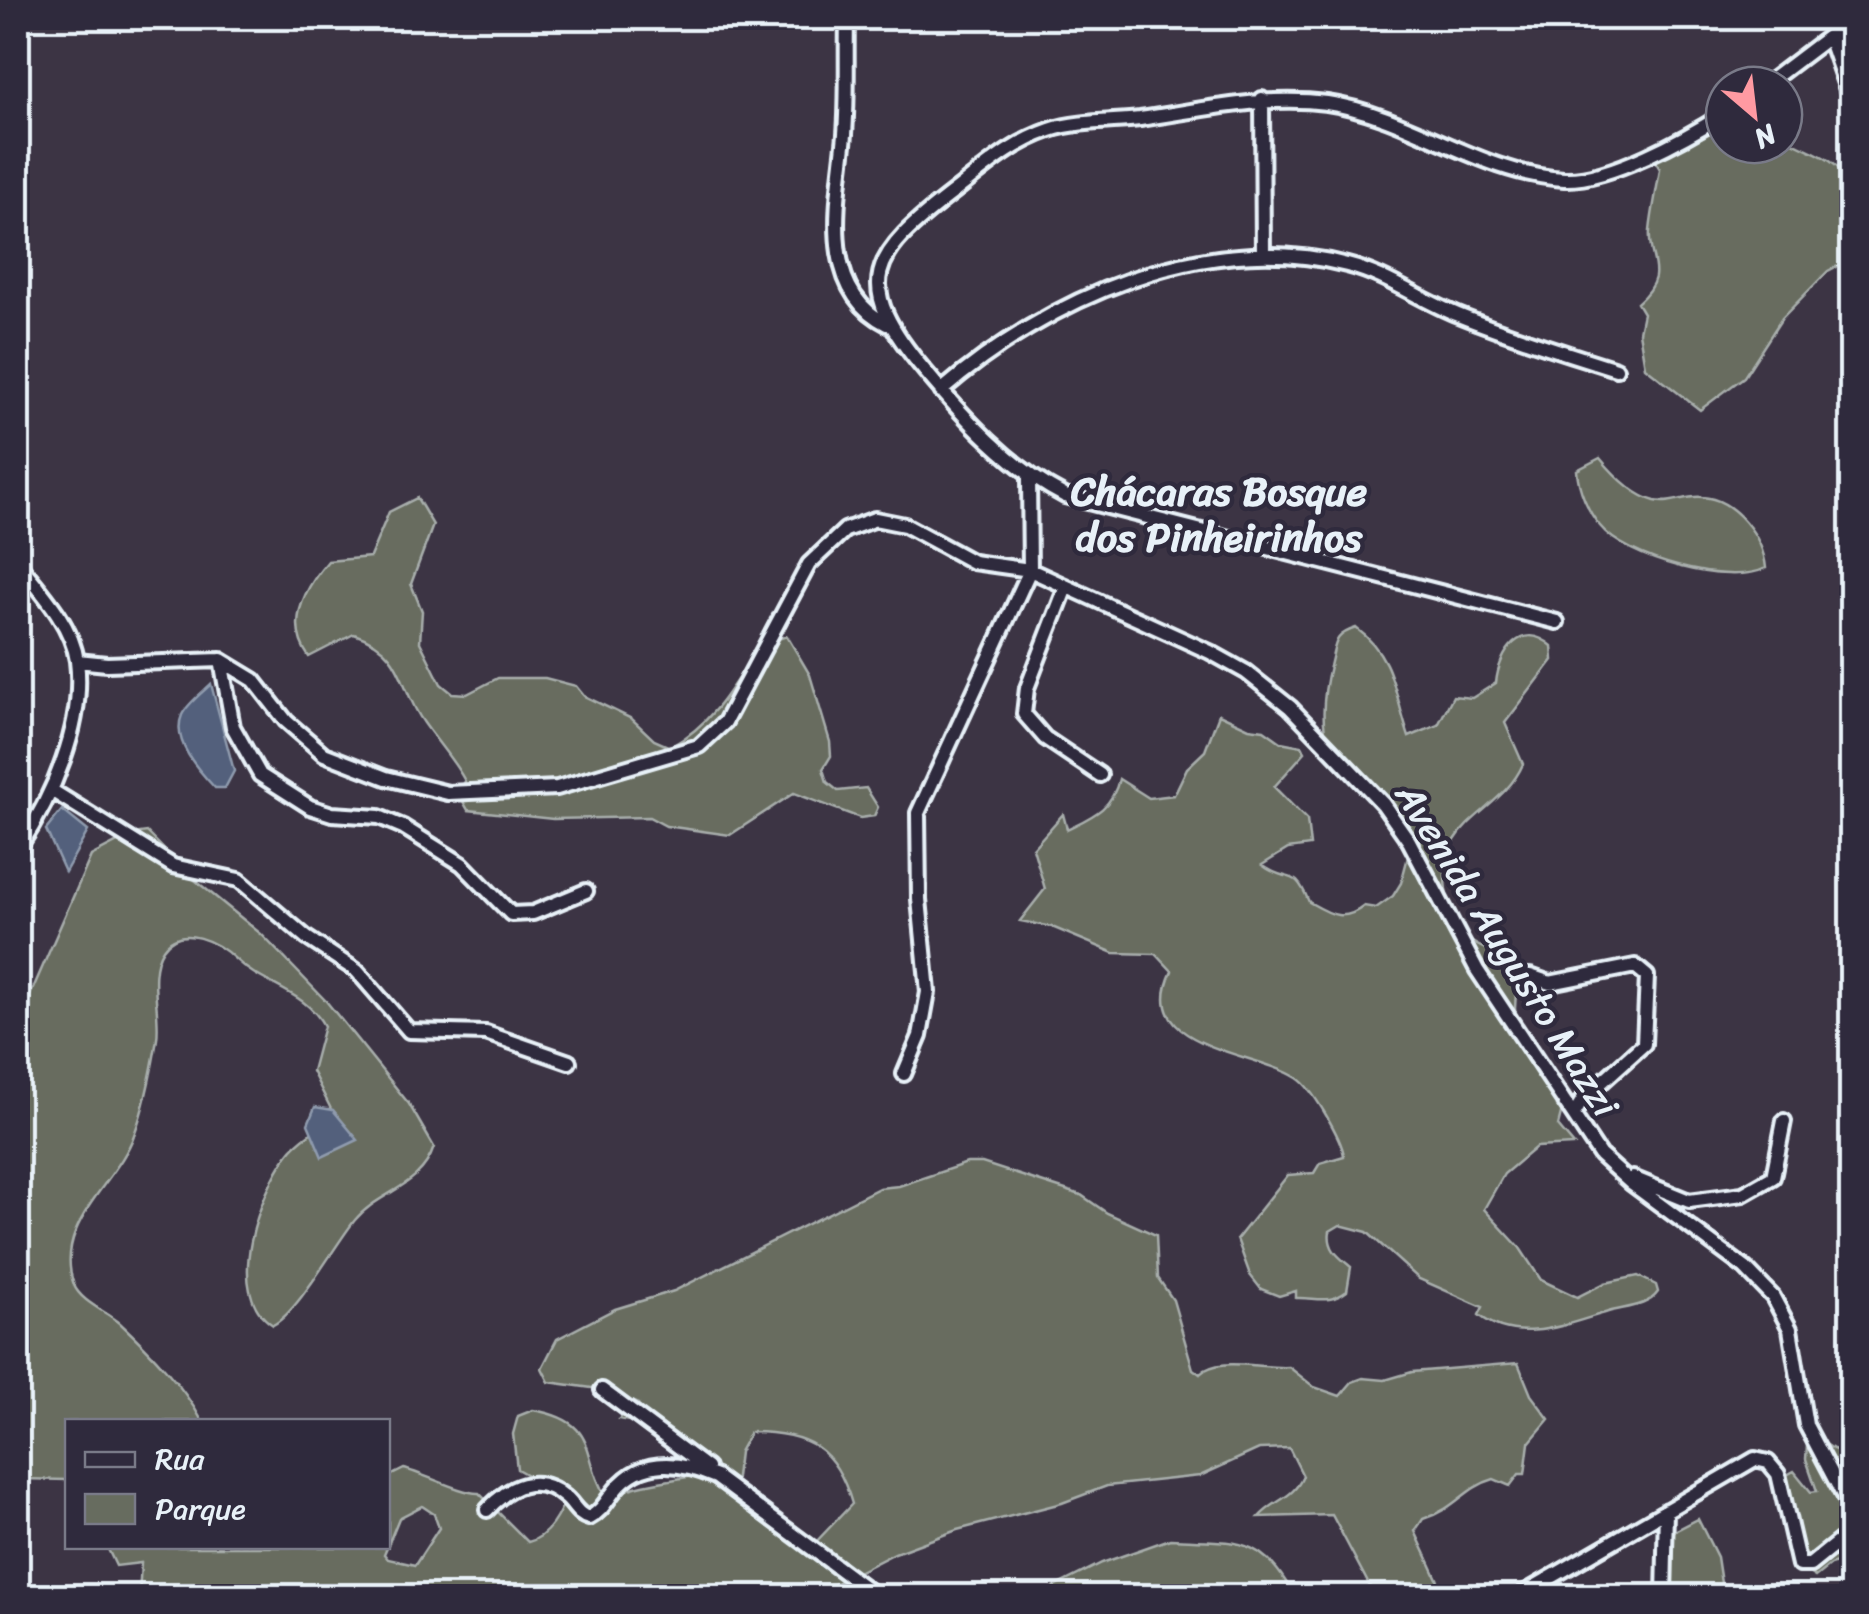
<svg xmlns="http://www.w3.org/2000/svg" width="1869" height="1614" viewBox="0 0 1869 1614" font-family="Sriracha,sans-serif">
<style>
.green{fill:#676c5f;stroke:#a8aeac;stroke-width:2.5;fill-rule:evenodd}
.water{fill:#53617c;stroke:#8f9bae;stroke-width:2.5}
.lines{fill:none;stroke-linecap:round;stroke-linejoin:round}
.minor-casing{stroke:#e8f1f8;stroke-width:20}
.minor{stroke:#2f2a3d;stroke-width:12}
.labels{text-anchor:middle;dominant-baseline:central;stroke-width:9;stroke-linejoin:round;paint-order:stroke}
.street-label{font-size:38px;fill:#e8f1f8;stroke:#2f2a3d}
.neighbourhood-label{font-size:40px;font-weight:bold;fill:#e8f1f8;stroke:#2f2a3d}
</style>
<rect width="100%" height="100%" fill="#3c3444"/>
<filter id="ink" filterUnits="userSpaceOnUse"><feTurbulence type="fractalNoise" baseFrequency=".01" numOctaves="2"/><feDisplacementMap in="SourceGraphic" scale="20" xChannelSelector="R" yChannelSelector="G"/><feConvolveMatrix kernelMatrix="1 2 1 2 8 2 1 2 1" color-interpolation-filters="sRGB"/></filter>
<g filter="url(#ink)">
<!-- green -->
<path class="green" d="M1724,118V145H1784V137C1812,154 1830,153 1851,183V259L1828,271L1782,318L1744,377L1700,410L1645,367L1639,332L1643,313L1637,303C1671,273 1647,261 1650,231C1652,211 1657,189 1660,169L1654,159L1631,157Z
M1600,458C1614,475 1633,495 1655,501C1672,505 1685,495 1702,497C1734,499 1763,536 1766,568C1729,587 1626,559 1600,526C1588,512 1578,488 1577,470Z
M417,498L433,525L411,584L422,611L420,642L441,684L452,693L467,694L498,678H545L576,686L584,696L632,719L654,740L670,747C713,724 734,685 759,645L787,636L810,675L830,742L831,756L823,769L827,782L838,791L866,788L878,807L874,816L860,818L794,793L730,835L666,826L649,817L553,819L468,810L460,796L465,781C453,759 438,743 424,723C398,687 406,651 354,634L309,657C285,624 304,589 328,561L370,557L389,512Z
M1356,628C1395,657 1394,694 1409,737L1438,725L1453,696L1472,698L1496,683C1499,653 1521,619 1552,646L1553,660L1505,723L1523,764C1501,815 1436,820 1446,890C1448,905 1452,921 1462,933C1475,950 1500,949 1517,973L1515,1009L1523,1040L1536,1073L1553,1088L1563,1106L1558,1126L1574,1145L1536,1147L1504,1174L1484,1209L1520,1248L1541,1280L1577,1297L1605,1283L1638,1276L1656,1285L1658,1292C1648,1307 1625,1307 1608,1312C1567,1324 1517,1346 1479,1315L1483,1307L1419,1279L1367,1232L1340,1225L1330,1231C1327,1249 1339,1257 1351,1267L1347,1291C1329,1305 1316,1297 1296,1298V1291L1279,1296L1261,1289L1250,1275L1237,1239L1288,1175L1314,1173L1320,1163L1344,1156C1342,1139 1312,1087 1297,1078C1253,1050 1135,1049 1172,971L1156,954L1114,953L1052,927L1020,921L1045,889L1033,848L1063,814L1067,829C1093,816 1112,809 1119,779L1149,798L1174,795L1187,768L1205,751L1219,714L1249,728L1264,730L1281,742L1302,746L1305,752L1274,787L1307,820L1310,846L1288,849L1262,865C1290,886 1293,864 1309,902C1330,914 1343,923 1364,906L1376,908L1393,896L1401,883L1410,849C1357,771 1303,770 1331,662C1336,642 1334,635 1356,628Z
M147,832L190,876L261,934L326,1001L409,1104L434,1147C421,1188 379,1191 355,1220C334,1246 298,1312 273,1325C222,1293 260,1193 288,1154C299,1138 320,1130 333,1113L312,1071L324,1026C306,991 263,986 235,959C219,943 181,922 163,949C147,973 161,1013 157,1039C152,1070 145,1106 134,1135C118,1182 52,1225 74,1285C80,1301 107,1312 120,1323C151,1352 182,1384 202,1421L68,1422L67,1480L21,1479L18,1478V1023L91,856L133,834Z
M967,1163H982L1081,1195L1107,1213L1156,1235L1158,1278L1173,1300L1193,1369L1200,1374C1217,1356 1262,1369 1289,1367L1314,1387L1340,1396L1352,1382L1363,1378L1385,1380L1412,1372L1518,1363L1531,1395L1549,1419L1529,1443L1525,1474H1519L1510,1486L1494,1479C1463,1488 1458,1508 1423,1519L1415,1531L1445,1596H1375L1332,1515L1259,1517C1274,1500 1294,1498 1303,1476L1289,1448L1259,1449L1200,1476L1107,1486L1062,1503L957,1530L895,1553L811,1596H139L141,1563L116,1566L107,1547H387L384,1554L388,1559L415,1565L439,1528L434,1514L422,1506L399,1518L388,1545V1477L404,1469C424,1474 463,1494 479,1493L528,1542C548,1537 560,1515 566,1495L556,1482L545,1485L517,1469L513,1434L518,1416L533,1410C602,1422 580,1457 607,1499C634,1482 670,1482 702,1474L705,1471L644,1424L619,1419L638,1404L599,1389L549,1382L542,1368L557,1339L615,1309L674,1291L879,1188L899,1186ZM750,1432C809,1432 836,1448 852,1504L813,1545L734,1494L739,1452Z
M1808,1432L1833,1449L1851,1454V1559L1830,1565L1815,1577L1804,1570L1785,1476L1794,1471L1811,1492L1817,1491L1806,1459Z
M1698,1519L1717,1557L1723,1596H1656L1658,1566L1671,1533Z
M1170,1539C1232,1543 1261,1532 1294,1596H1036L1102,1563Z"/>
<!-- water -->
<path class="water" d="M211,684L234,771L225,788H215C199,771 171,741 182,715C187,704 203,692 211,684Z
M62,810L88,831L65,872L46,830Z
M315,1107L333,1110L358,1140L322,1157L308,1124Z"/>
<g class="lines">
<defs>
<path id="minor" d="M847,18C846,56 848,95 845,134C840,194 816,289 887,324
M1829,37L1852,104
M1765,85L1852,19
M1262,99L1263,254
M941,391C1047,299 1205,228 1347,265C1387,275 1420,300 1458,315C1510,336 1563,352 1616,369
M18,563C40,590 72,624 77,661C85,724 52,798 18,849
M1066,587L1027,688L1024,714L1045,738L1100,775
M1557,622L1065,496C1010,468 965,419 925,371C851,283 870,256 955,191C986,167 1012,143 1050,130C1077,121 1111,122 1140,119C1203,110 1263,95 1327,103C1410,115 1480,174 1564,179C1609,181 1686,138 1724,114
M221,660L233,727L260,775L310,807L332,814L379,817L403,827L462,864L511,914L533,913L586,891
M77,661L107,664L221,660L254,680L286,721L324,754L386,778L448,793L557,788L699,746L725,722L809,564L845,530L875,519L905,525L973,562L1030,570L1210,652L1246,672L1290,707L1383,804L1409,841L1477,970L1600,1155L1632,1184L1745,1268L1773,1297L1790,1329L1806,1425L1852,1512
M51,790L173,866L239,880L307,938L357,971L409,1031L486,1033L569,1062
M1530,976L1550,983L1635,966L1647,976L1644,1044L1583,1099L1574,1114
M904,1074L920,1036L928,992L919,899L918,813L1030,570L1029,478
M1633,1178L1689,1201L1743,1194L1773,1177L1784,1121
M602,1390L707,1468
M487,1510C509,1486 537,1472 565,1497C574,1504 577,1515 589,1518C602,1511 606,1501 615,1490C642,1456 681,1462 716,1477L876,1596
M1519,1596L1755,1459L1768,1462L1778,1474L1799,1565H1810L1852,1531
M1664,1596L1666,1510"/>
</defs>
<!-- minor casing -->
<use href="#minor" class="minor-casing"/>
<!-- minor -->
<use href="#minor" class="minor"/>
</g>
</g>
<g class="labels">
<!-- street labels -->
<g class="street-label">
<text transform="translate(1507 950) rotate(58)">Avenida Augusto Mazzi</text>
</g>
<!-- neighbourhood labels -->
<g class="neighbourhood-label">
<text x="1219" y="491">Chácaras Bosque<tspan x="1219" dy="46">dos Pinheirinhos</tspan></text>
</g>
</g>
<!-- margin -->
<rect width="1869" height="1614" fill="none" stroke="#2f2a3d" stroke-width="60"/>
<rect x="30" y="30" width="1809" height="1554" fill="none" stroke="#e8f1f8" stroke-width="4" filter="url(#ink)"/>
<!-- legend -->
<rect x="65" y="1419" width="325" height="130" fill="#2f2a3d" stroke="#797a88" stroke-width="2.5"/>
<rect x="85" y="1452" width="50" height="15" fill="#2f2a3d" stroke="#797a88" stroke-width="2.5"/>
<text x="155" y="1469" font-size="30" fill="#e8f1f8">Rua</text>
<rect x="85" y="1494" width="50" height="30" fill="#676c5f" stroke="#797a88" stroke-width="2.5"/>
<text x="155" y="1519" font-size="30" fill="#e8f1f8">Parque</text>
<!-- north arrow -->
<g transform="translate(1754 115) rotate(152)"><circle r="48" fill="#2f2a3d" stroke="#797a88" stroke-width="2.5"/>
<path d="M0-8L18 38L0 25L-18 38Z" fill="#ff9aa2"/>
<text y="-15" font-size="28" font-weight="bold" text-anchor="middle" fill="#e8f1f8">N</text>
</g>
</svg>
